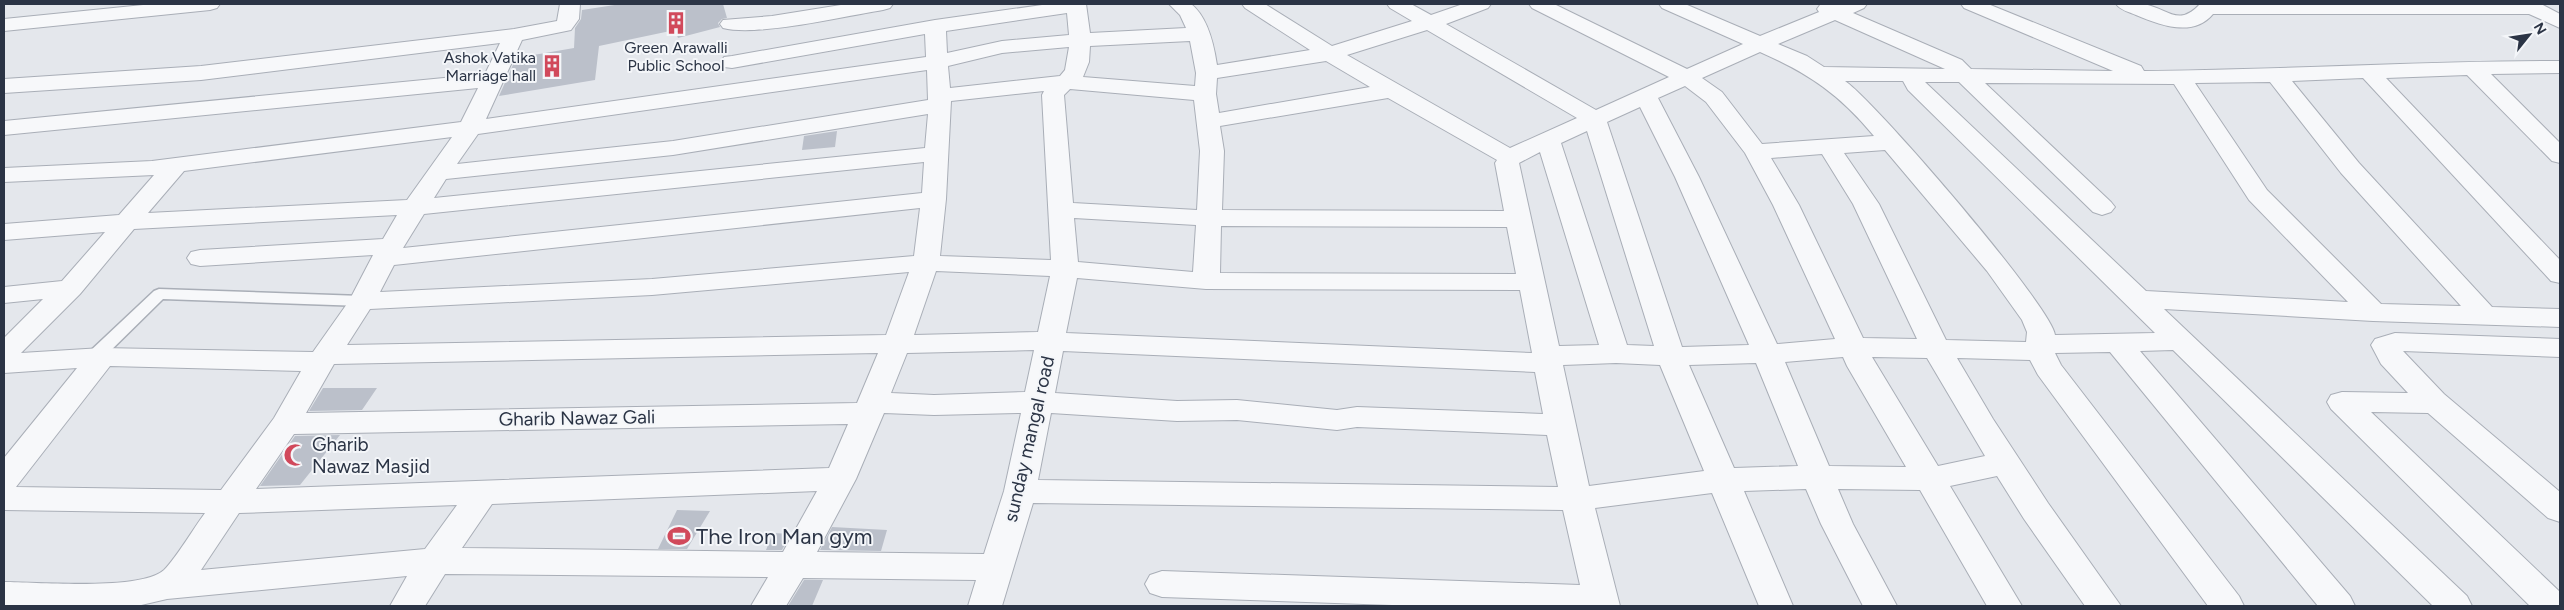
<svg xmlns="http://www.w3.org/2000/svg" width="2564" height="610" viewBox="0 0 2564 610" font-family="Figtree,sans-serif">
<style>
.building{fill:#bbc0ca}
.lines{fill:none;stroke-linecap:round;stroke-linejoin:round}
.lane-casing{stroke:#a9aeb7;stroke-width:3}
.street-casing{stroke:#a9aeb7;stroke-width:2}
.lane{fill:#f7f8fa;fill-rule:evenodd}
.street{fill:#f7f8fa;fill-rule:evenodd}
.labels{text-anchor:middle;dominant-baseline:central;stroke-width:4;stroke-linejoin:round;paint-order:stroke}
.far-poi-label{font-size:16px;fill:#2b3445;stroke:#f4f6f9}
.street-label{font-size:19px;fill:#2b3445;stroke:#f4f6f9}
.poi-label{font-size:19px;fill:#2b3445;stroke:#f4f6f9;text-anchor:start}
.near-poi-label{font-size:22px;fill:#2b3445;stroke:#f4f6f9;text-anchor:start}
</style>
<rect width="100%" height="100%" fill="#e4e7ec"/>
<!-- building -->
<path class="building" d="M621,4H723L727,18L722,19L718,23L720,27L678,38L675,30L599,46L595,80L499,96L516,58L574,48L575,28L581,19L582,10Z
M837,131L835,147L802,150L804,136Z
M323,388H377L362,410L309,411Z
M340,435L300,485L260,486L295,436Z
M677,510L710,511L687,549H658Z
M832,527L887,530L881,551L820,550Z
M773,533L791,534L782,550H766Z
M804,580H823L812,606H788Z"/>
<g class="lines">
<defs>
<path id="lane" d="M159,289L362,296L369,301L362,306L163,299L100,361H88L86,357L88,353L154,291Z"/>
<path id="street" d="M153,4H220L217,8L210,10L4,31V19Z
M560,4H580L579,19L571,30L522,40L486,119L926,57L925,34L732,68L724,67L721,62L724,57L732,56L935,20L1049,4H1086L1090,33L1186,28L1180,15L1169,4H1191C1208,17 1214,45 1217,65L1310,50L1245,8L1242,4H1265L1332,46L1412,21L1390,8L1387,4H1411L1431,15L1463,4H1491L1488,8L1446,24L1596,110L1669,77L1532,8L1529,4H1554L1687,69L1743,44L1662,8L1659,4H1685L1760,36L1819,12L1817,9L1820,5L1867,4L1864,8L1853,13L1962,60L1971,69L2113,71L1964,8L1961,4H1988L2141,66L2144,71C2282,70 2421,61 2560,61V73L2491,74L2560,143V163L2552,161L2467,75L2386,78L2560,260V283L2551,281L2363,78L2292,81L2359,163L2492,307L2560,309V327L2373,321L2164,309L2467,596L2472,606H2433L2173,350L2140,351L2350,596L2355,606H2318L2110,352L2055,353L2061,365L2239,596L2244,606H2208L2038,375L2030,360L1957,358L1993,419L2048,503L2121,606H2085L2024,519L1997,476L1950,486L2022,606H1987L1920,490L1838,489L1853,524L1897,606H1863L1821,524L1806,489L1744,491L1793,606H1759L1712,493L1595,508L1620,606H1421L1162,597L1150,593L1145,584L1150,575L1162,571L1580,585L1563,510L1033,503L1002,606H968L976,580L803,578L786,606H751L768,577L445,574L425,606H390L407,576L167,599L137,606H4V582C37,582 141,591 164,570C177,557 193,529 205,513L4,510V458L77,368L4,373V338L43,299L4,303V287L62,281L105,232L4,240V224L119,215L154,175L4,182V168L152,161L461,122L478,88L4,135V121L485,74L500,43L201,80L4,93V79L201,66L514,29L557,21ZM1067,13L1069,35L1002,41L947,53L946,31ZM1835,20L1945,69L1824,67L1807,56L1778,44ZM1427,30L1577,118L1510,148L1347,55ZM1190,41L1196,73L1195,86L1083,77L1089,62L1090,46ZM1069,47L1065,70L1060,76L950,88L948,66L1002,53ZM1760,52C1810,74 1840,95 1874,136L1762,144L1722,92L1702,78ZM1326,61L1370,87L1219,113L1216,94L1217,78ZM927,70L928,100L673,141L457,164L478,134ZM1845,81H1903L1908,90L2155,333L2055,335C2052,307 1875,101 1845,81ZM1925,82H1959L2093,212L2102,215L2111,212L2115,207L2111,202L1985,83L2174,84L2249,200L2348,302L2146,291ZM2270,82L2341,173L2461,306L2381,304L2267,190L2195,83ZM1685,86L1706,102L1745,153L1773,205L1835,339L1777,344L1699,177L1658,98ZM1070,89L1194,100L1200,151L1197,210L1073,203L1064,95ZM1044,91L1042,95L1051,260L940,256L946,199L951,101ZM1388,98L1497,160L1495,163L1504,211L1222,210L1224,151L1220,126ZM1640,107L1675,177L1749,345L1682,347L1607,122ZM928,114L925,148L434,198L446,179L673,155ZM1587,131L1654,346L1627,345L1561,143ZM452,137L407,200L148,213L184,171ZM1885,150L1987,271L2022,320L2027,332L2026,342L1946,340L1879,204L1844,153ZM1540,152L1599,345L1559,346L1519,163ZM1822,154L1853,204L1917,339L1863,338L1799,205L1771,158ZM924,162L922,193L403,248L424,214ZM920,208L914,256L652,279L380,292L394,265ZM397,215L383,239L200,250L191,252L187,258L191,264L200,266L373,255L349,301L313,352L102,348L21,353L80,294L134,229ZM1074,218L1196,225L1193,272L1078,262ZM1221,226L1507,227L1516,274L1220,273ZM936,271L1050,276L1038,332L914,335ZM909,272L886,335L347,345L370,309L652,295ZM1077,278L1206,289L1520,290L1532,353L1066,333ZM1034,350L1025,392L934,395L891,393L907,353ZM1063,351L1535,372L1543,414L1357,407L1337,410L1237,400L1177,401L1055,393ZM878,353L857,403L306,413L334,364ZM1843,357L1847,366L1906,467L1829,466L1785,362ZM1872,357L1927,358L1985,456L1938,466ZM1616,363L1660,365L1704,471L1589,486L1563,365ZM1756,363L1798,466L1734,468L1689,365ZM110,366L301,371L274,418L221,490L16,487ZM884,413L934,415L1021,413L1004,491L984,554L817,552L856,479ZM1051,413L1177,421L1237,420L1337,430L1357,427L1547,435L1558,487L1038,480ZM848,424L829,468L256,489L294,434ZM817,491L783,552L462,548L492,504ZM457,505L425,549L201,570L239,513Z
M847,4H893L890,8L883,10C844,16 758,37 723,28L720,24L723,20L772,16Z
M2116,4C2124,3 2135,2 2143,4C2168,8 2178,28 2200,4H2541L2560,14V28L2529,14H2213C2193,38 2160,25 2136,15C2129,12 2120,10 2116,4Z
M2395,333L2560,339V357L2403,351L2444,394L2560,492V522L2548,518L2428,413L2371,412L2560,592V606H2530L2331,409L2327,402L2331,395L2342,392L2408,393L2381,364L2371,345L2375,339Z"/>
</defs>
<!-- lane casing -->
<use href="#lane" class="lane-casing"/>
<!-- street casing -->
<use href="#street" class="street-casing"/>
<!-- lane -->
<use href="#lane" class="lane"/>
<!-- street -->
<use href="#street" class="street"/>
</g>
<!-- icons -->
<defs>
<symbol id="building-bare" viewBox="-9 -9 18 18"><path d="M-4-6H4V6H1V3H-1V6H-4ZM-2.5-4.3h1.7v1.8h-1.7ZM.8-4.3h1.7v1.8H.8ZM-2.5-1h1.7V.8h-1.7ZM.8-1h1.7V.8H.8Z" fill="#d1495b" stroke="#f4f6f9" stroke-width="2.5" paint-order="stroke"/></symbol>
<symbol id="mosque-bare" viewBox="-9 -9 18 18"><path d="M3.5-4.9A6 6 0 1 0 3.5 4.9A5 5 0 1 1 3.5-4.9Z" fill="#d1495b" stroke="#f4f6f9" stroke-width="2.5" paint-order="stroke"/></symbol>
<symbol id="stadium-bare" viewBox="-9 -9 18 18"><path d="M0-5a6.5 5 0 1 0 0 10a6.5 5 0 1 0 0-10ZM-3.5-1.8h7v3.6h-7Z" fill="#d1495b" stroke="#f4f6f9" stroke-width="2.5" paint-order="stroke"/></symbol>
</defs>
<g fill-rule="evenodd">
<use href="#building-bare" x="660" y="7" width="32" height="32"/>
<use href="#building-bare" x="536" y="50" width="32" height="32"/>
<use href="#mosque-bare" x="279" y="439" width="32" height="32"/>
<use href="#stadium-bare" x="663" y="520" width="32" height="32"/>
</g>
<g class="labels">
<!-- far-poi labels -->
<g class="far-poi-label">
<text x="676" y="47">Green Arawalli<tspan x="676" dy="18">Public School</tspan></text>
<text x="536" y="57" text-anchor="end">Ashok Vatika<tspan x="536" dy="18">Marriage hall</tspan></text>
</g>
<!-- street labels -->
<g class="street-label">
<text transform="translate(577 418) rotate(-1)">Gharib Nawaz Gali</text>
<text transform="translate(1029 439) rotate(-77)">sunday mangal road</text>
</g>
<!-- poi labels -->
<g class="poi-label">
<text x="312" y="444">Gharib<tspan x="312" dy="22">Nawaz Masjid</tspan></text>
</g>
<!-- near-poi labels -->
<g class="near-poi-label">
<text x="696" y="536">The Iron Man gym</text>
</g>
</g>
<!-- border -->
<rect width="2564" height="610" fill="none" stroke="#2b3445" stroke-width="10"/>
<!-- north arrow -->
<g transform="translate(2529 35) rotate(60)" stroke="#f4f6f9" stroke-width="4" paint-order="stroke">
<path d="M0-4L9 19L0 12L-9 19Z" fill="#2b3445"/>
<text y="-8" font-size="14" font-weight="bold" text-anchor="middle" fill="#2b3445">N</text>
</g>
</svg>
